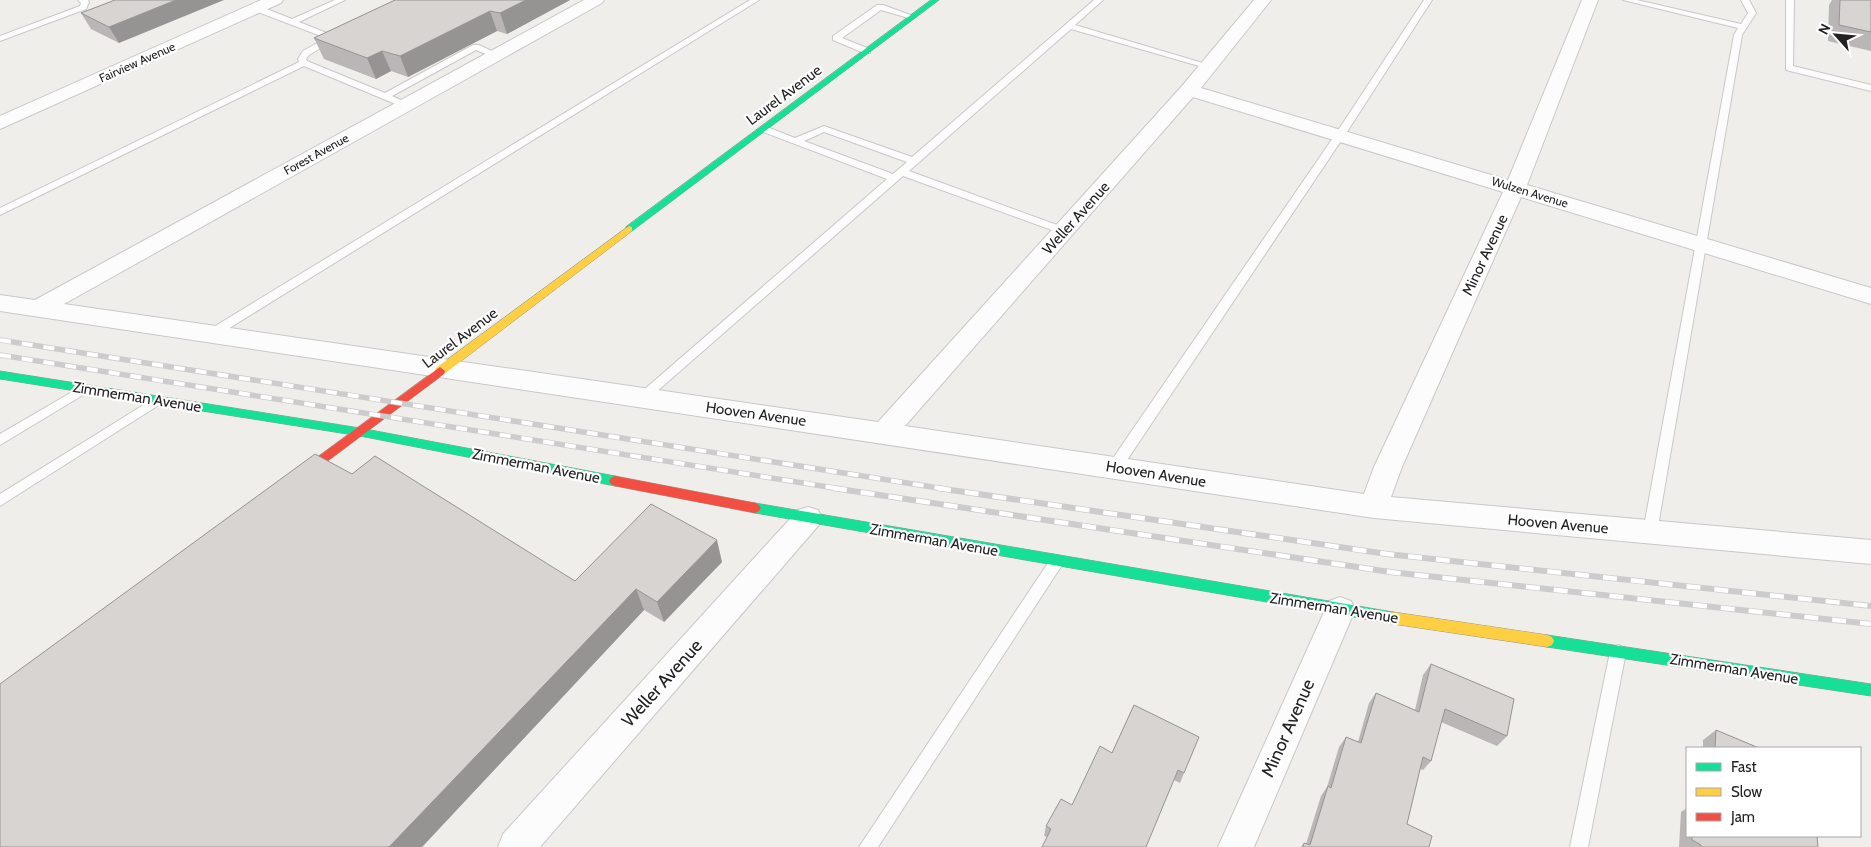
<svg xmlns="http://www.w3.org/2000/svg" width="1871" height="847" viewBox="0 0 1871 847" font-family="Cabin,sans-serif">
<style>
.lines{fill:none;stroke-linecap:round;stroke-linejoin:round}
.lane-casing{stroke:#c9c8c7;stroke-width:2}
.street-casing{stroke:#c9c8c7;stroke-width:2}
.fast-casing{stroke:#999a82;stroke-width:1}
.slow-casing{stroke:#999a82;stroke-width:1}
.jam-casing{stroke:#999a82;stroke-width:1}
.lane{fill:#fdfcfc;fill-rule:evenodd}
.street{fill:#fdfcfc;fill-rule:evenodd}
.fast{fill:#16e098;fill-rule:evenodd}
.slow{fill:#ffcf43;fill-rule:evenodd}
.jam{fill:#f24e42;fill-rule:evenodd}
.rail-far1-casing{stroke:#ccc;stroke-width:5.5}
.rail-casing{stroke:#ccc;stroke-width:6}
.rail-far1{stroke:#fff;stroke-width:4;stroke-dasharray:11;stroke-linecap:butt}
.rail{stroke:#fff;stroke-width:4.5;stroke-dasharray:14;stroke-linecap:butt}
.wall{fill:#b9b6b5}
.shaded-wall{fill:#969493}
.building{fill:#d7d4d2;stroke:#969493}
.labels{text-anchor:middle;dominant-baseline:central;stroke-width:4.5;stroke-linejoin:round;paint-order:stroke}
.far-street-label{font-size:12px;fill:#222;stroke:#fff}
.street-label{font-size:15px;fill:#222;stroke:#fff}
.near-street-label{font-size:18px;fill:#222;stroke:#fff}
</style>
<rect width="100%" height="100%" fill="#f0eeeb"/>
<g class="lines">
<defs>
<path id="lane" d="M78,0H88L89,2L86,9L0,41V36L80,6L81,3Z
M335,0H345L299,22L332,35L337,34L341,36L309,55L306,59L307,61L385,93L473,45H479L500,55L496,58L476,50L392,96L408,103V107L405,108L304,66L0,215V208L299,62L298,59L303,51L326,38L253,10V6H259L292,19Z
M750,0H759L215,337H207L205,334L207,331Z
M1094,0H1103L1075,25L1213,66L1206,68L1071,29L909,171L1068,229L1069,231L1068,233H1060L903,176L647,400H639L637,397L639,394L887,179L761,131V127H767L795,138L824,126L912,157ZM824,132L907,162L893,174L804,141Z
M1424,0H1432L1345,135L1119,472H1109L1108,468L1109,464L1335,135Z
M1623,0H1637L1741,24L1748,13L1741,0H1749L1756,13L1742,35L1657,532L1655,536L1650,538L1645,536L1643,532L1734,35L1738,28Z
M1786,0H1794L1793,66L1871,85V91L1786,70Z
M877,5H883L916,17L912,19L881,10L842,38L870,49V53H864L833,40V36Z
M84,385L88,386L90,389L88,392L0,445V434Z
M158,396L162,397L164,400L162,403L0,506V494Z
M1057,555L1062,557L1064,561L1062,565L878,847H859L1052,557Z
M1618,645L1623,647L1626,652L1588,847H1570L1610,652L1613,647Z"/>
<path id="street" d="M261,0H283L281,3L0,129V116Z
M584,0H604L602,3L64,304L878,422L1182,86L1254,0H1271L1201,88L1508,180L1582,0H1598L1527,185L1871,288V304L1521,197L1402,467L1391,497L1871,540V564L1374,518L0,311V295L35,300ZM1193,97L1503,192L1374,467L1364,494L905,426Z
M808,507L818,510L822,518L818,526L540,847H498L503,834L798,510Z
M1340,597L1351,601L1355,610L1254,847H1218L1329,601Z"/>
<path id="fast" d="M931,0H939L632,231H626V227Z
M0,371L360,428L615,476L619,478L621,481L619,484L615,486L360,436L0,379Z
M755,503L1393,612L1398,614L1400,618L1398,622L1393,624L755,513L751,511L749,508L751,505Z
M1547,635L1871,684V696L1547,647L1542,645L1540,641L1542,637Z"/>
<path id="slow" d="M629,226L632,227V231L444,374H436L435,371L436,368Z
M1393,612L1547,635L1552,637L1554,641L1552,645L1547,647L1393,624L1388,622L1386,618L1388,614Z"/>
<path id="jam" d="M440,367L445,371L444,374L297,484H289L287,481L289,478Z
M615,476L755,503L759,505L761,508L759,511L755,513L615,486L611,484L609,481L611,478Z"/>
</defs>
<!-- lane casing -->
<use href="#lane" class="lane-casing"/>
<!-- street casing -->
<use href="#street" class="street-casing"/>
<!-- fast casing -->
<use href="#fast" class="fast-casing"/>
<!-- slow casing -->
<use href="#slow" class="slow-casing"/>
<!-- jam casing -->
<use href="#jam" class="jam-casing"/>
<!-- lane -->
<use href="#lane" class="lane"/>
<!-- street -->
<use href="#street" class="street"/>
<!-- fast -->
<use href="#fast" class="fast"/>
<!-- slow -->
<use href="#slow" class="slow"/>
<!-- jam -->
<use href="#jam" class="jam"/>
<defs>
<path id="rail-far1" d="M0,340L945,489
M0,355L841,489"/>
<path id="rail" d="M833,488L1390,572L1871,624
M937,488L1387,554L1871,606"/>
</defs>
<!-- rail-far1 casing -->
<use href="#rail-far1" class="rail-far1-casing"/>
<!-- rail casing -->
<use href="#rail" class="rail-casing"/>
<!-- rail-far1 -->
<use href="#rail-far1" class="rail-far1"/>
<!-- rail -->
<use href="#rail" class="rail"/>
</g>
<!-- wall -->
<path class="wall" d="M115,0L119,43L91,29L81,13Z
M395,0H570L507,34L497,31L408,77L391,71L376,79L324,59L314,38Z
M1832,0H1871V51L1828,41L1829,5Z
M352,474L575,581L722,562L664,622L644,610L422,847H0Z
M1431,664L1507,736L1497,746L1441,722L1431,761L1423,770L1420,769L1407,824L1429,847H1301L1304,843L1306,844L1321,796L1327,787L1339,747L1346,737L1358,742L1369,703L1376,693L1415,710L1423,675Z
M1134,705L1184,773L1180,783L1174,780L1047,837L1044,836L1046,826L1072,805L1112,753Z
M1716,730L1759,748H1703V740Z
M1687,808V836H1815L1818,847H1679L1681,812Z"/>
<!-- shaded-wall -->
<path class="shaded-wall" d="M176,0H224L119,43L109,27Z
M526,0H570L507,34L500,13Z
M490,11L497,31L408,77L400,56Z
M382,51L391,71L376,79L367,58Z
M717,540L722,562L664,622L657,602Z
M636,589L644,610L422,847H389Z"/>
<!-- building -->
<path class="building" d="M115,0H176L109,27L81,13Z
M395,0H526L500,13L490,11L400,56L382,51L367,58L314,38Z
M1840,0H1871V32L1839,25Z
M315,454L352,474L375,456L575,581L651,504L717,540L657,602L636,589L389,847H0V684Z
M1431,664L1514,699L1507,736L1445,709L1431,761L1423,757L1407,824L1432,836L1429,847H1303L1304,843L1310,845L1328,786L1331,788L1346,737L1361,743L1376,693L1419,712Z
M1134,705L1199,737L1184,773L1178,770L1146,847H1042L1051,829L1046,826L1061,799L1072,805L1100,746L1112,753Z
M1716,730L1759,748H1715Z
M1692,836H1815L1817,837L1818,847H1701V845L1692,840Z"/>
<g class="labels">
<!-- far-street labels -->
<g class="far-street-label">
<text transform="translate(137 62) rotate(-24)">Fairview Avenue</text>
<text transform="translate(316 154) rotate(-29)">Forest Avenue</text>
<text transform="translate(1530 192) rotate(17)">Wulzen Avenue</text>
</g>
<!-- street labels -->
<g class="street-label">
<text transform="translate(784 95) rotate(-37)">Laurel Avenue</text>
<text transform="translate(1076 218) rotate(-48)">Weller Avenue</text>
<text transform="translate(1485 255) rotate(-65)">Minor Avenue</text>
<text transform="translate(460 338) rotate(-37)">Laurel Avenue</text>
<text transform="translate(137 397) rotate(9)">Zimmerman Avenue</text>
<text transform="translate(756 414) rotate(8)">Hooven Avenue</text>
<text transform="translate(536 466) rotate(11)">Zimmerman Avenue</text>
<text transform="translate(1156 474) rotate(9)">Hooven Avenue</text>
<text transform="translate(1558 524) rotate(5)">Hooven Avenue</text>
<text transform="translate(934 540) rotate(10)">Zimmerman Avenue</text>
<text transform="translate(1334 608) rotate(9)">Zimmerman Avenue</text>
<text transform="translate(1734 669) rotate(9)">Zimmerman Avenue</text>
</g>
<!-- near-street labels -->
<g class="near-street-label">
<text transform="translate(662 683) rotate(-48)">Weller Avenue</text>
<text transform="translate(1288 728) rotate(-66)">Minor Avenue</text>
</g>
</g>
<!-- legend -->
<rect x="1686" y="747" width="175" height="90" fill="#ffffff" stroke="#a7a7a7"/>
<rect x="1696" y="763" width="25" height="8" fill="#16e098" stroke="#a7a7a7"/>
<text x="1731" y="772" font-size="15" fill="#222222">Fast</text>
<rect x="1696" y="788" width="25" height="8" fill="#ffcf43" stroke="#a7a7a7"/>
<text x="1731" y="797" font-size="15" fill="#222222">Slow</text>
<rect x="1696" y="813" width="25" height="8" fill="#f24e42" stroke="#a7a7a7"/>
<text x="1731" y="822" font-size="15" fill="#222222">Jam</text>
<!-- north arrow -->
<g transform="translate(1836 35) rotate(297)" stroke="#ffffff" stroke-width="4" paint-order="stroke">
<path d="M0-4L9 19L0 12L-9 19Z" fill="#222222"/>
<text y="-8" font-size="14" font-weight="bold" text-anchor="middle" fill="#222222">N</text>
</g>
</svg>
